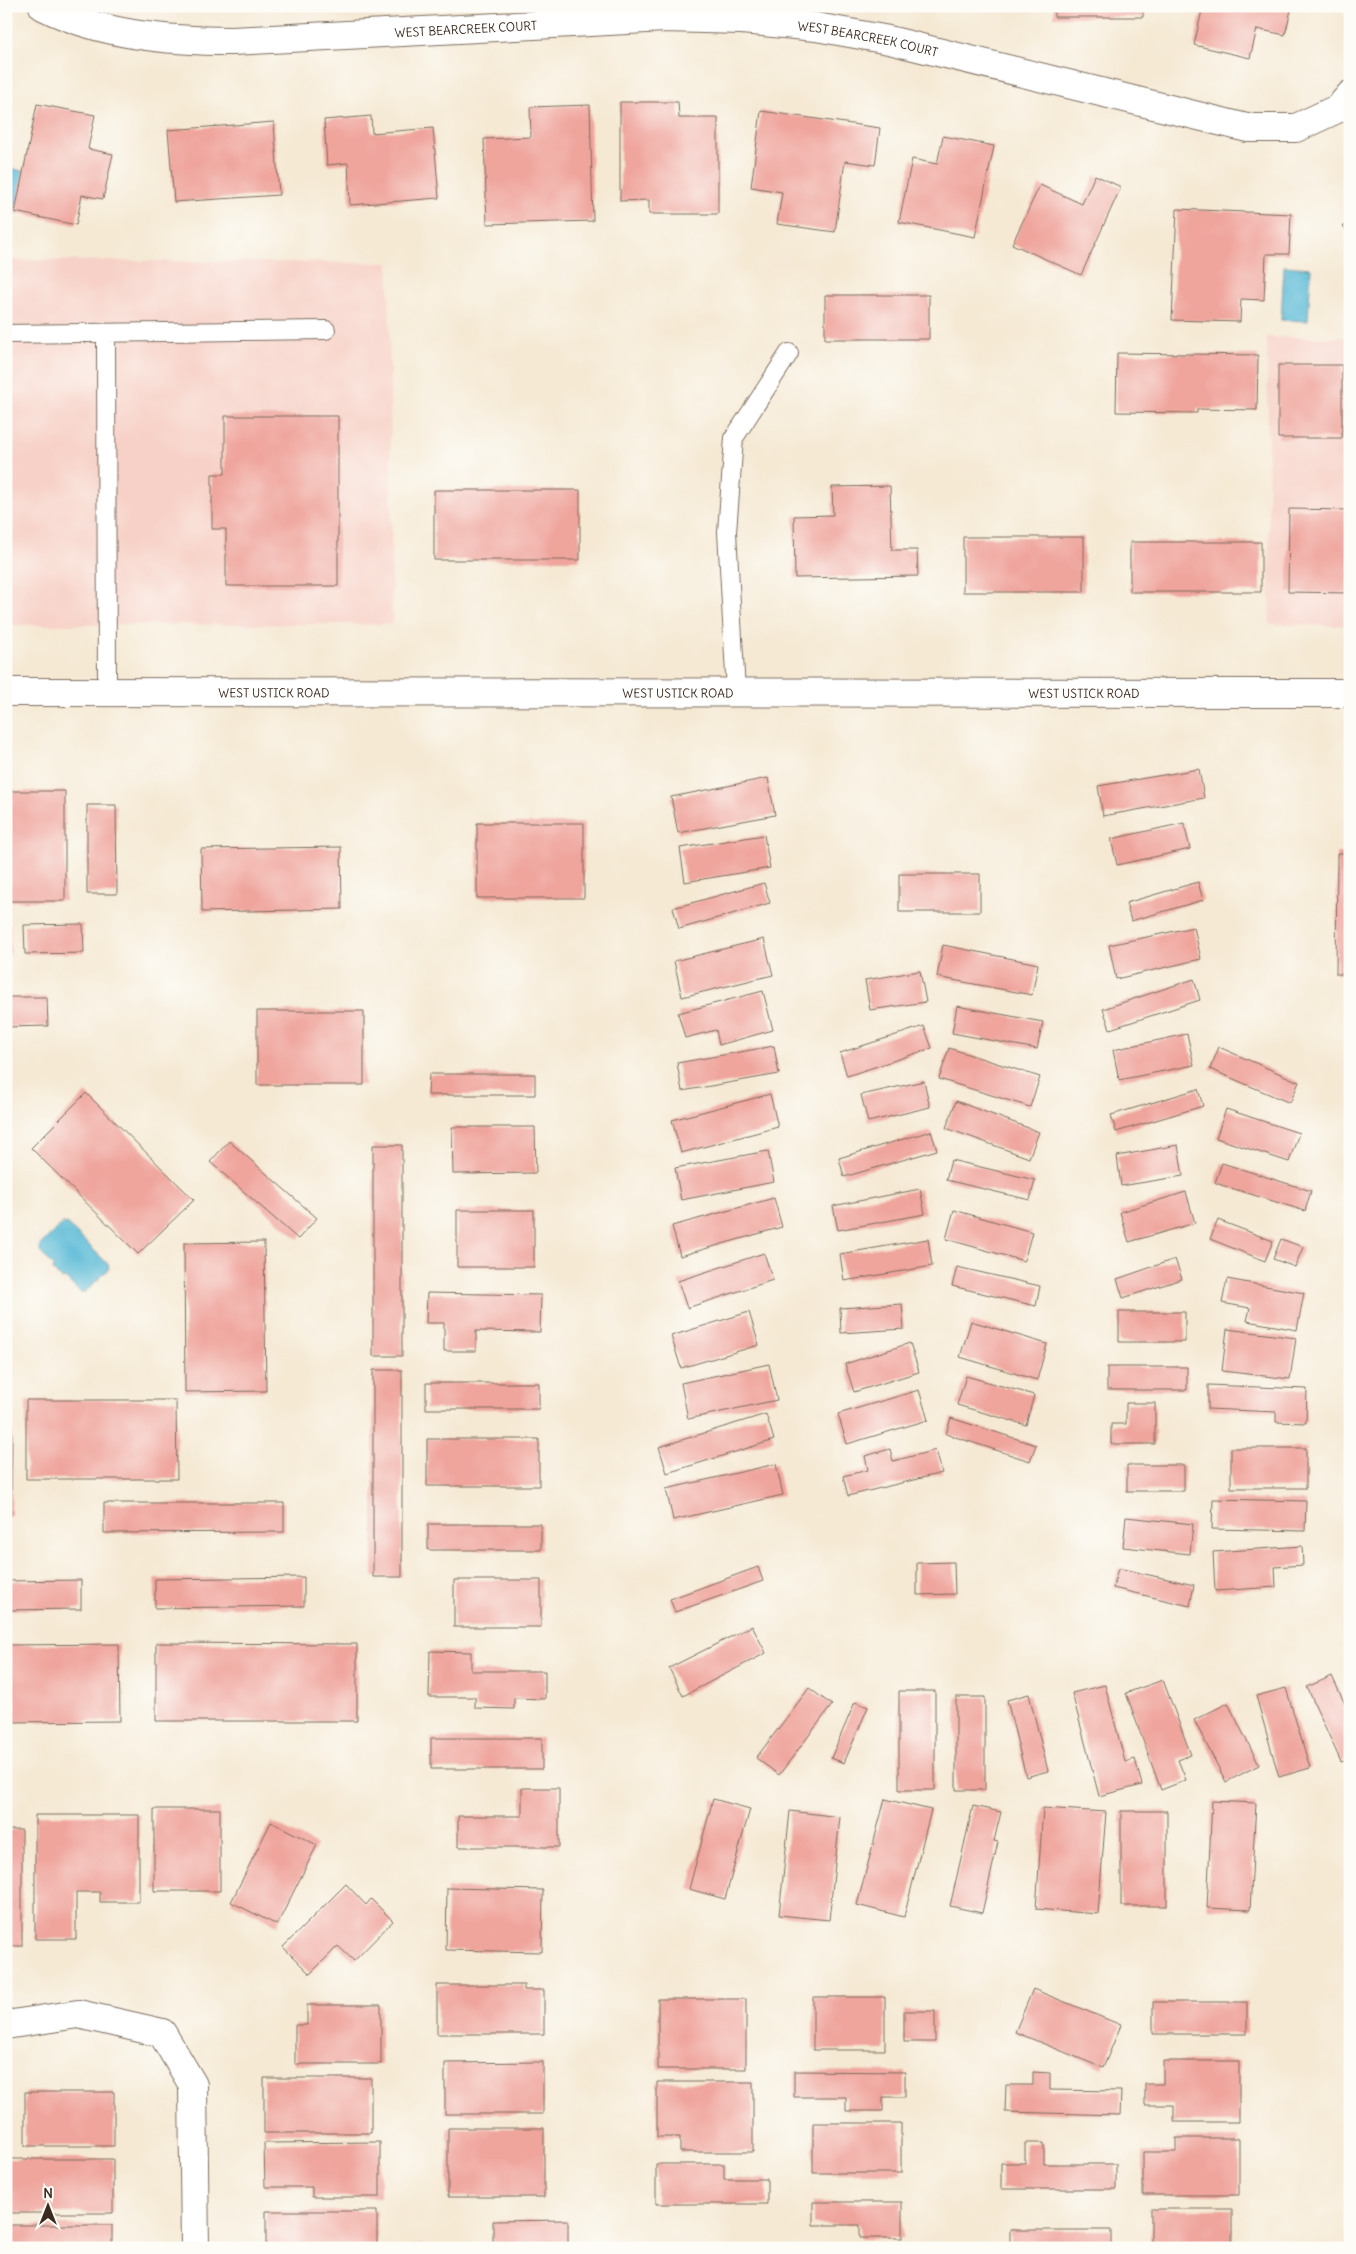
<svg xmlns="http://www.w3.org/2000/svg" width="1356" height="2254" viewBox="0 0 1356 2254" font-family="Delius,sans-serif">
<style>
.built{fill:#f7d1c7}
.water{fill:#58b9d6;stroke:#4a727a}
.building{fill:#efa49c}
.lines{fill:none;stroke-linecap:round;stroke-linejoin:round}
.lane-casing{stroke:#7c6d5e;stroke-width:20}
.street-casing{stroke:#7c6d5e;stroke-width:30}
.secondary-casing{stroke:#7c6d5e;stroke-width:30}
.lane{stroke:#fff;stroke-width:18}
.street{stroke:#fff;stroke-width:28}
.secondary{stroke:#fff;stroke-width:28}
.labels{text-anchor:middle;dominant-baseline:central;stroke-width:4;stroke-linejoin:round;paint-order:stroke}
.street-label{font-size:12px;fill:#3b2a1e;stroke:#fdfcf7}
</style>
<rect width="100%" height="100%" fill="#fdfcf7"/>
<filter id="ink" filterUnits="userSpaceOnUse"><feTurbulence type="fractalNoise" baseFrequency=".02" numOctaves="2"/><feDisplacementMap in="SourceGraphic" scale="10" xChannelSelector="R" yChannelSelector="G"/><feConvolveMatrix kernelMatrix="1 2 1 2 8 2 1 2 1" color-interpolation-filters="sRGB"/></filter>
<filter id="wash" filterUnits="userSpaceOnUse"><feTurbulence type="fractalNoise" baseFrequency=".0096" numOctaves="4" result="noise"/><feDisplacementMap in="SourceGraphic" scale="20" xChannelSelector="R" yChannelSelector="G"/><feGaussianBlur stdDeviation="1.12" result="paint"/><feColorMatrix in="noise" values="0 0 0 0 0 0 0 0 0 0 0 0 0 0 0 0 0 1.4 0 .05"/><feComposite in="paint" operator="in"/></filter>
<g filter="url(#wash)">
<rect width="100%" height="100%" fill="#f5e9d4"/>
<!-- built -->
<path class="built" d="M6,260L389,263L392,624L6,625Z
M1267,337L1350,338V626L1270,624Z"/>
<!-- water -->
<path class="water" d="M6,167L26,172L17,213L6,210Z
M1284,266L1311,268L1308,321L1281,320Z
M62,1224H67L108,1264L109,1269L85,1292H80L65,1278L62,1279L53,1271V1266L40,1252V1245Z"/>
<g id="blocks">
<!-- building -->
<path class="building" d="M1054,6H1143V17H1054Z
M1203,6H1292L1285,35L1257,29L1250,58L1194,45Z
M620,102H678L679,118H718V214H649V200L620,201Z
M37,104L95,115L88,149L113,154L103,199L82,195L76,225L15,212Z
M590,105L593,221L487,224L484,139L531,137L530,107Z
M761,111L880,128L875,165L845,161L835,232L777,224L782,192L751,187Z
M371,116L372,133L433,128L439,198L350,205L348,163L327,165L324,120Z
M274,122L279,195L174,202L168,130Z
M943,136L994,146L975,237L899,222L912,159L937,164Z
M1095,175L1121,187L1081,275L1012,244L1040,185L1082,204Z
M1177,209L1291,214L1289,254H1266L1264,300L1241,299L1240,322L1172,320Z
M1350,218V232L1343,227Z
M825,295H929V339H825Z
M1117,353L1258,355L1257,410L1197,409V413L1116,412Z
M1278,365H1342V438H1278Z
M225,416H338V586H226V529H212V474H225Z
M890,486L892,550H917L918,576L795,578L794,516L833,515L832,487Z
M434,490H580V560H434Z
M1289,509L1350,510V593L1288,592Z
M963,537H1084V592H963Z
M1130,542H1261V592H1130Z
M1199,769L1204,798L1103,816L1098,786Z
M768,778L775,815L678,833L671,797Z
M6,791H65V901H6Z
M87,805H116L117,894H87Z
M477,823H584V898H477Z
M1184,823L1190,849L1117,865L1111,839Z
M764,835L770,868L685,882L680,848Z
M341,847L342,909L202,912L201,849Z
M1337,853H1350V974H1336Z
M899,874H980V912H899Z
M1198,882L1203,900L1131,921L1126,903Z
M764,883L770,903L679,929L673,908Z
M6,924H10V954H6Z
M83,924L84,953L25,954L24,925Z
M1194,927L1201,959L1116,979L1109,945Z
M764,939L773,975L682,997L674,961Z
M943,945L1038,964L1032,995L937,977Z
M920,971L926,1002L870,1010L865,980Z
M1194,979L1200,1000L1110,1029L1103,1009Z
M763,991L773,1030L719,1045L716,1030L685,1038L678,1013Z
M6,997H47L48,1026L6,1027Z
M957,1006L1043,1022L1037,1049L952,1033Z
M257,1011H364V1085H257Z
M924,1026L932,1048L847,1076L840,1053Z
M1187,1034L1194,1065L1119,1080L1113,1050Z
M774,1046L779,1074L682,1091L677,1063Z
M1219,1047L1299,1082L1290,1103L1210,1069Z
M949,1048L1040,1077L1030,1107L939,1079Z
M429,1074H535V1095H428Z
M924,1081L930,1107L868,1122L861,1095Z
M1198,1089L1203,1106L1116,1132L1111,1115Z
M86,1093L194,1200L138,1254L31,1148Z
M770,1094L778,1127L681,1153L672,1120Z
M956,1101L1039,1132L1029,1158L946,1128Z
M1226,1109L1299,1133L1289,1162L1216,1138Z
M452,1127H535L536,1173L453,1174Z
M931,1131L937,1150L844,1177L839,1158Z
M229,1141L317,1218L298,1239L210,1162Z
M373,1145H402V1356H373Z
M1178,1145L1183,1176L1121,1186L1117,1156Z
M768,1151L774,1182L681,1200L675,1168Z
M951,1160L1035,1180L1030,1200L946,1180Z
M1222,1163L1311,1191L1305,1211L1215,1183Z
M920,1189L925,1214L838,1230L833,1206Z
M1186,1192L1195,1223L1129,1242L1120,1212Z
M774,1198L782,1227L680,1256L672,1226Z
M457,1210H534V1267H457Z
M954,1210L1032,1232L1024,1261L946,1239Z
M1218,1220L1273,1241L1265,1261L1210,1239Z
M928,1239L932,1266L844,1281L840,1254Z
M1281,1239L1303,1247L1295,1267L1273,1259Z
M264,1242L266,1391L185,1392L184,1243Z
M764,1253L773,1280L687,1308L678,1281Z
M1175,1259L1182,1279L1123,1298L1117,1279Z
M957,1267L1040,1286L1036,1306L952,1286Z
M1227,1279L1304,1293L1297,1330L1247,1321L1250,1308L1222,1303Z
M427,1293L541,1295L540,1332L476,1331V1351H444V1323H426Z
M902,1304L904,1329L841,1333L840,1308Z
M749,1312L759,1345L681,1368L671,1336Z
M1119,1312H1185V1342H1119Z
M971,1321L1047,1344L1037,1380L960,1357Z
M1227,1329L1296,1338L1290,1379L1222,1371Z
M910,1343L919,1372L854,1392L845,1364Z
M769,1364L777,1400L688,1419L681,1383Z
M1107,1367H1187V1390H1107Z
M373,1370H402V1577H373Z
M966,1376L1034,1395L1026,1425L957,1405Z
M426,1383H539V1409H426Z
M1208,1385L1307,1389L1306,1423L1276,1422V1412L1208,1409Z
M919,1390L928,1420L847,1444L838,1414Z
M26,1400H176L177,1479H26Z
M1126,1403H1155V1444H1111V1424H1126Z
M766,1414L774,1440L667,1473L659,1447Z
M951,1418L1036,1445L1030,1461L946,1434Z
M6,1426H12L11,1516H6Z
M427,1439H539V1486H427Z
M1231,1448H1306V1488H1231Z
M890,1449L893,1461L936,1450L942,1473L848,1496L843,1476L868,1470L865,1456Z
M776,1464L783,1495L673,1520L666,1489Z
M1127,1465H1184V1491H1127Z
M1213,1499L1306,1501L1305,1531L1212,1529Z
M104,1503H284V1532L104,1533Z
M1126,1517L1193,1524L1190,1554L1123,1547Z
M428,1524H541V1550H428Z
M1302,1546L1303,1565L1275,1567L1276,1587L1215,1591L1213,1552Z
M954,1562L955,1594L917,1595V1563Z
M758,1567L763,1581L675,1612L670,1599Z
M1118,1568L1194,1585L1190,1606L1113,1588Z
M304,1577V1606L155,1608V1579Z
M81,1580V1609L6,1610V1581Z
M454,1580H541V1627H454Z
M752,1626L766,1653L683,1696L669,1668Z
M156,1643L357,1644V1721H156Z
M119,1644L120,1721L6,1722V1645Z
M430,1651L471,1652V1671H545V1699L514,1698V1709L475,1708V1697H429Z
M1332,1676L1350,1715V1759L1341,1762L1307,1687Z
M1163,1680L1191,1755L1178,1760L1186,1780L1161,1790L1126,1693Z
M1105,1685L1125,1762L1135,1759L1142,1785L1099,1796L1072,1693Z
M809,1688L832,1705L779,1775L756,1758Z
M1286,1688L1310,1768L1279,1777L1256,1696Z
M899,1691H935V1790H899Z
M1029,1694L1048,1771L1026,1777L1007,1700Z
M956,1697H985V1790H956Z
M855,1702L868,1707L844,1763L831,1758Z
M1228,1703L1259,1765L1226,1782L1194,1720Z
M431,1738H542V1769H431Z
M522,1788H559V1847H458V1816H522Z
M713,1799L750,1809L725,1899L689,1889Z
M885,1799L931,1810L904,1917L857,1905Z
M1212,1801L1256,1803L1250,1910L1207,1908Z
M973,1806L1001,1812L994,1841L998,1842L982,1913L950,1906Z
M1043,1808L1106,1812L1098,1914L1036,1909Z
M154,1809H220V1891H154Z
M790,1811L840,1817L829,1920L779,1915Z
M1121,1811H1167V1906H1121Z
M35,1815H139V1902H100V1892H76V1939H35Z
M271,1822L317,1845L277,1925L231,1902Z
M6,1830H22V1946H6Z
M346,1884L366,1905L371,1899L393,1921L354,1961L338,1946L310,1974L283,1947Z
M447,1888L543,1890L542,1952L446,1950Z
M437,1985H524V1990H544V2034H437Z
M1033,1989L1121,2025L1103,2068L1015,2032Z
M813,1997H885V2050H813Z
M658,1999H746V2069H658Z
M1153,2002H1247V2034H1153Z
M307,2005H381V2064H295V2025H307Z
M904,2011H935V2042H904Z
M1163,2061H1239V2122H1174V2105H1145V2084H1163Z
M543,2062V2114H445V2063Z
M794,2071L905,2072V2097H883V2111H846V2097H794Z
M1033,2072L1050,2073V2090L1121,2091L1120,2115L1005,2112L1006,2085H1033Z
M264,2078H371V2133H264Z
M657,2082H753V2152H680V2137H657Z
M25,2092H114V2146H25Z
M813,2123H901V2173H813Z
M448,2128H544V2197H448Z
M1176,2138H1239V2195H1143V2152H1176Z
M380,2142V2197H312V2187H265L264,2143Z
M1025,2143H1044V2164H1116V2189H1001V2163H1025Z
M6,2159H113V2213H6Z
M656,2164H724V2179H767V2204H656Z
M813,2202H902V2238H860V2225H813Z
M1151,2209H1232V2248H1151Z
M266,2211H377V2248H266Z
M568,2220V2244H540V2248H412V2245H493V2221Z
M6,2225H112V2248H6Z
M1010,2230H1111V2248H1010Z"/>
</g>
</g>
<g filter="url(#ink)">
<use href="#blocks" fill-opacity="0" stroke="#7c6d5e" stroke-width="1"/>
<g class="lines">
<defs>
<path id="lane" d="M6,334L326,330
M106,334L107,692
M736,692L727,532L734,438L789,353"/>
<g id="street">
<path id="s1" d="M43,6C101,35 168,41 232,41L665,18L742,20L816,27L889,40L1247,128H1296L1339,108L1350,95"/>
<path d="M6,2025L78,2014L162,2033L193,2085L195,2248"/>
</g>
<g id="secondary">
<path id="s2" d="M6,692L1350,693"/>
</g>
</defs>
<!-- lane casing -->
<use href="#lane" class="lane-casing"/>
<!-- street casing -->
<use href="#street" class="street-casing"/>
<!-- secondary casing -->
<use href="#secondary" class="secondary-casing"/>
<!-- lane -->
<use href="#lane" class="lane"/>
<!-- street -->
<use href="#street" class="street"/>
<!-- secondary -->
<use href="#secondary" class="secondary"/>
</g>
</g>
<g class="labels">
<!-- street labels -->
<g class="street-label">
<text stroke="none"><textPath href="#s1" startOffset="428">WEST BEARCREEK COURT</textPath></text>
<text stroke="none"><textPath href="#s1" startOffset="832">WEST BEARCREEK COURT</textPath></text>
<text stroke="none"><textPath href="#s2" startOffset="268">WEST USTICK ROAD</textPath></text>
<text stroke="none"><textPath href="#s2" startOffset="672">WEST USTICK ROAD</textPath></text>
<text stroke="none"><textPath href="#s2" startOffset="1078">WEST USTICK ROAD</textPath></text>
</g>
</g>
<!-- margin -->
<rect width="1356" height="2254" fill="none" stroke="#fdfcf7" stroke-width="25"/>
<!-- north arrow -->
<g transform="translate(48 2206)" stroke="#fdfcf7" stroke-width="4" paint-order="stroke">
<path d="M0-4L9 19L0 12L-9 19Z" fill="#3b2a1e"/>
<text y="-8" font-size="14" font-weight="bold" text-anchor="middle" fill="#3b2a1e">N</text>
</g>
</svg>
